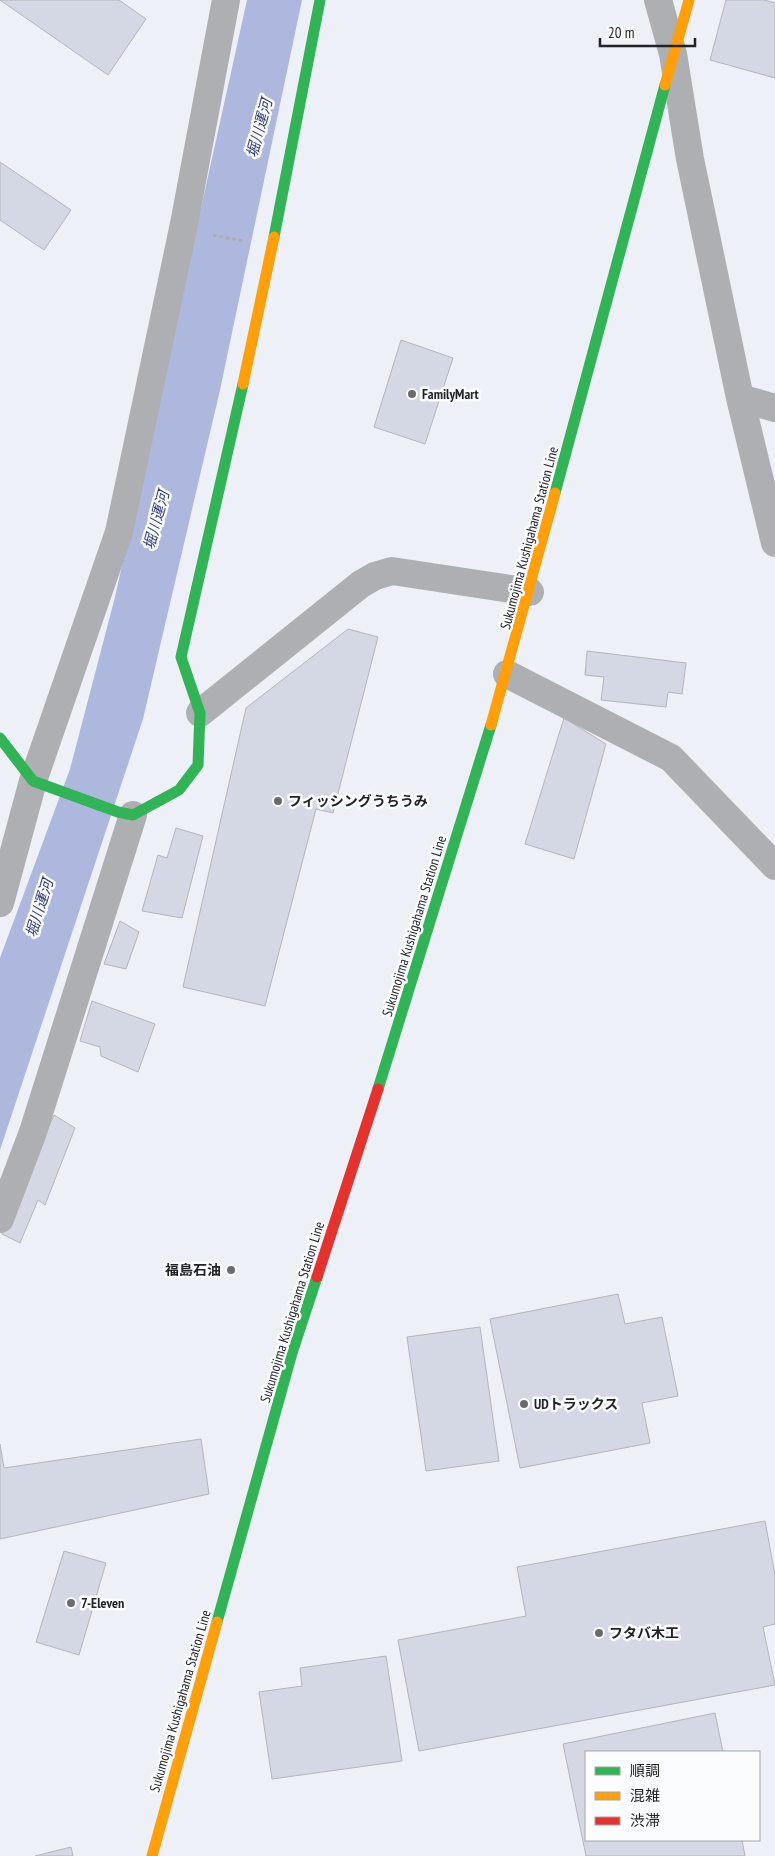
<svg xmlns="http://www.w3.org/2000/svg" width="775" height="1856" viewBox="0 0 775 1856" font-family="'PT Sans Narrow','Noto Sans JP',sans-serif">
<style>
.water{fill:#aeb8de}
.building{fill:#d4d8e5;stroke:#b4b5ba}
.lines{fill:none;stroke-linecap:round;stroke-linejoin:round}
.path{stroke:#acadb0;stroke-width:3;stroke-dasharray:4 2.5;stroke-linecap:butt}
.street{stroke:#aeafb2;stroke-width:28}
.fast{stroke:#30b455;stroke-width:11}
.slow{stroke:#ff9f0a;stroke-width:11}
.jam{stroke:#e5322d;stroke-width:11}
.poi-dot{fill:#686a6f;stroke:#fbfcfe;stroke-width:2}
.labels{text-anchor:middle;dominant-baseline:central;stroke-width:5;stroke-linejoin:round;paint-order:stroke}
.poi-label{font-size:14px;font-weight:bold;fill:#202226;stroke:#fbfcfe;text-anchor:start}
.street-label{font-size:14px;fill:#202226;stroke:#fbfcfe}
.water-label{font-size:15px;font-style:italic;fill:#323e7e;stroke:#fbfcfe}
</style>
<rect width="100%" height="100%" fill="#eef0f7"/>
<!-- water -->
<path class="water" d="M247,0H302L220,390L143,719L0,1150V958L70,769L115,597Z"/>
<!-- building -->
<path class="building" d="M0,0H119L146,19L108,75Z
M726,0H764L775,3V78L710,60Z
M0,162L71,210L44,250L0,220Z
M401,340L453,358L425,444L374,427Z
M348,629L378,637L333,813L316,809L265,1006L183,987L246,708Z
M587,651L686,663L682,694L668,692L666,707L601,700L604,677L585,675Z
M564,718L606,744L574,859L525,844Z
M176,828L203,836L182,918L142,911L158,855L167,858Z
M120,921L139,932L126,969L104,964Z
M92,1001L155,1024L138,1072L101,1056L100,1047L80,1041Z
M54,1115L75,1128L45,1205L38,1200L20,1243L2,1234Z
M618,1294L625,1324L662,1317L678,1396L642,1403L650,1443L520,1468L490,1319Z
M480,1327L499,1461L426,1471L407,1337Z
M201,1439L209,1494L0,1539V1444L4,1468Z
M765,1521L775,1575V1624L763,1627L775,1685L419,1751L398,1640L526,1616L517,1567Z
M64,1551L106,1563L79,1655L36,1642Z
M386,1656L402,1761L272,1779L259,1692L302,1686L300,1668Z
M715,1713L723,1752H586V1840H742L745,1856H586L563,1744Z
M71,1847L73,1856H35Z"/>
<g class="lines">
<!-- path -->
<path class="path" d="M213,235L243,241"/>
<!-- street -->
<path class="street" d="M658,0L673,54L690,159L740,398L775,543
M740,398L775,408
M507,674L671,758L775,866
M200,713L361,584L375,576L392,571L530,592
M0,903L33,781L119,532L184,224L226,0
M0,1219L33,1132L133,815"/>
<!-- fast -->
<path class="fast" d="M274,237L320,0
M555,493L665,85
M0,738L33,781L118,812L133,815L179,790L198,765L200,713L181,657L243,384
M378,1089L491,725
M217,1622L292,1353L317,1277"/>
<!-- slow -->
<path class="slow" d="M665,85L689,0
M243,384L274,237
M491,725L555,493
M152,1856L217,1622"/>
<!-- jam -->
<path class="jam" d="M317,1277L378,1089"/>
</g>
<!-- markers -->
<g class="poi-dot">
<circle cx="412" cy="394" r="5"/>
<circle cx="278" cy="801" r="5"/>
<circle cx="231" cy="1270" r="5"/>
<circle cx="524" cy="1404" r="5"/>
<circle cx="71" cy="1603" r="5"/>
<circle cx="599" cy="1633" r="5"/>
</g>
<g class="labels">
<!-- poi labels -->
<g class="poi-label">
<text x="422" y="394">FamilyMart</text>
<text x="288" y="801">フィッシングうちうみ</text>
<text x="221" y="1270" text-anchor="end">福島石油</text>
<text x="534" y="1404">UDトラックス</text>
<text x="81" y="1603">7-Eleven</text>
<text x="609" y="1633">フタバ木工</text>
</g>
<!-- street labels -->
<g class="street-label">
<text transform="translate(529 538) rotate(-75)">Sukumojima Kushigahama Station Line</text>
<text transform="translate(414 926) rotate(-73)">Sukumojima Kushigahama Station Line</text>
<text transform="translate(292 1312) rotate(-73)">Sukumojima Kushigahama Station Line</text>
<text transform="translate(180 1701) rotate(-74)">Sukumojima Kushigahama Station Line</text>
</g>
<!-- water labels -->
<g class="water-label">
<text transform="translate(259 128) rotate(-75)">堀川運河</text>
<text transform="translate(156 520) rotate(-75)">堀川運河</text>
<text transform="translate(39 908) rotate(-73)">堀川運河</text>
</g>
</g>
<!-- legend -->
<rect x="585" y="1751" width="175" height="90" fill="#fbfcfe" stroke="#a3a5a8"/>
<rect x="595" y="1767" width="25" height="8" fill="#30b455" stroke="#a3a5a8"/>
<text x="630" y="1776" font-size="15" fill="#202226">順調</text>
<rect x="595" y="1792" width="25" height="8" fill="#ff9f0a" stroke="#a3a5a8"/>
<text x="630" y="1801" font-size="15" fill="#202226">混雑</text>
<rect x="595" y="1817" width="25" height="8" fill="#e5322d" stroke="#a3a5a8"/>
<text x="630" y="1826" font-size="15" fill="#202226">渋滞</text>
<!-- scale -->
<path d="M600 38v8h95v-8" fill="none" stroke="#202226" stroke-width="2.5"/>
<text x="608" y="38" font-size="15" fill="#202226" stroke="#fbfcfe" stroke-width="4" paint-order="stroke">20 m</text>
</svg>
